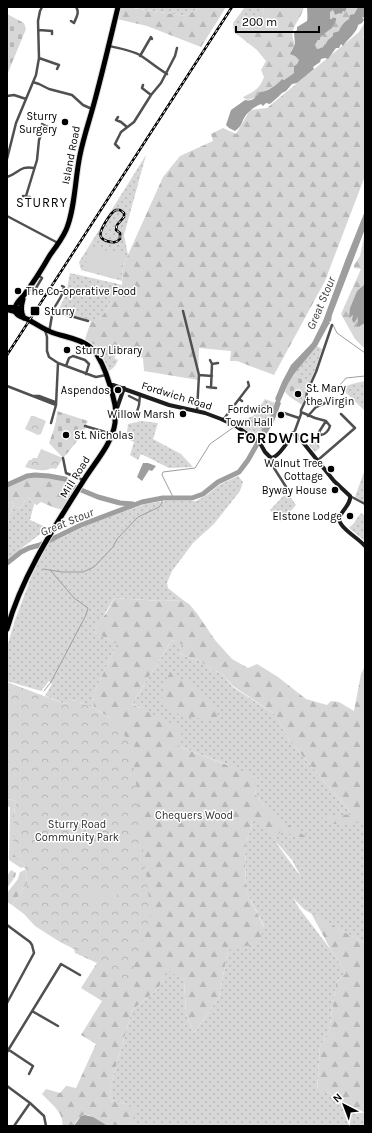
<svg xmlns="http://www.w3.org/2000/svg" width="372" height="1133" viewBox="0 0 372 1133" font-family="Karla,sans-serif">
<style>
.grass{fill:url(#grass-dots);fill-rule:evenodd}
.forest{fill:url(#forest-firs)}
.cemetery{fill:url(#cemetery-stones)}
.park{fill:url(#park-crowns)}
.pitch{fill:#d7d7d7}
.water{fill:#9e9e9e}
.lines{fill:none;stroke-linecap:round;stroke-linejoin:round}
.stream{stroke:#9e9e9e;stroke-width:1}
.river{stroke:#9e9e9e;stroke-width:5}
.primary-casing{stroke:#dbdbdb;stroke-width:6}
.highway-casing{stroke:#dbdbdb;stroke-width:7}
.street{stroke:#505050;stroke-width:2.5}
.secondary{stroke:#1d1d1d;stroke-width:4}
.primary{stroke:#000;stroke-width:4}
.highway{stroke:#000;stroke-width:5}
.rail-casing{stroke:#000;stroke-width:2.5}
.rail{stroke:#fff;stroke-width:1;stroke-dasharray:3;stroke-linecap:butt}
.poi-dot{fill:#000;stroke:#fff;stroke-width:1.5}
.labels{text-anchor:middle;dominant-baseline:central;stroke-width:3;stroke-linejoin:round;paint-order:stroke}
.poi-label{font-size:11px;fill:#000;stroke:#fff;text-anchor:end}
.street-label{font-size:11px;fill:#000;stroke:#fff}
.park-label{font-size:11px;fill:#2e2e2e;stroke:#fff}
.water-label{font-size:12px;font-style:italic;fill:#3f3f3f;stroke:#fff}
.quarter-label{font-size:13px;letter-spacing:1px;fill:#000;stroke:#fff}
.district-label{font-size:15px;font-weight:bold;letter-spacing:1px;fill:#000;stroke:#fff}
</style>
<defs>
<pattern id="grass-dots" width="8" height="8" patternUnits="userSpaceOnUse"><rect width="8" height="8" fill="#d7d7d7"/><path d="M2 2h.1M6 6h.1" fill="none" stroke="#b7b7b7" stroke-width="1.8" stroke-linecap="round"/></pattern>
<pattern id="forest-firs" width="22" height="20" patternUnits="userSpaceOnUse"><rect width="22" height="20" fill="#d7d7d7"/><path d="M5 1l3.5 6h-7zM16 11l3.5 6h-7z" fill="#b7b7b7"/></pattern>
<pattern id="cemetery-stones" width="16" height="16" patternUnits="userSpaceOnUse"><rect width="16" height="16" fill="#d7d7d7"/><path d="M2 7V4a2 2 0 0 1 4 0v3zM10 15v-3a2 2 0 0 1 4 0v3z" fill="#b7b7b7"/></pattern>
<pattern id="park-crowns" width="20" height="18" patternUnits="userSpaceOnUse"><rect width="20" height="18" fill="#d7d7d7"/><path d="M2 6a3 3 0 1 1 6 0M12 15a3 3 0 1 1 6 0" fill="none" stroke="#b7b7b7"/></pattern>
</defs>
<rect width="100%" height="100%" fill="#fff"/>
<!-- grass -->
<path class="grass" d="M127,7H201L185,16Z
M245,7H263L264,11L249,28L233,23Z
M146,155L124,235L128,255L123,266L122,281L81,270L79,262Z
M70,273L114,283L110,305L97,323L58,311L66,294Z
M93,344L107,349L111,353L114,348L118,350L117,352L114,354L116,356L114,358L118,360C116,365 114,368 109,371L102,355Z
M317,346L322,349L315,370L309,384L294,374Z
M365,381V411L341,388L352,384Z
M265,399L275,403L268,422L258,438L236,423L253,416Z
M142,421L158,423L153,439L181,454L193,467L169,468L141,454L138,460L130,455L134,442L126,439L128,424Z
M314,440L319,445L320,448L315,452L309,445Z
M365,469V503L355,497Z
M238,476L243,482L240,491L214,524L193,543L172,571L167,583L168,588L183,600L162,601L114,598L94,632L117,644L93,695L94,708L74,700L65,704L45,696L52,684L49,681L41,691L7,681V647L15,620L32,575L48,543L63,537L87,525L145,504L166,501H196L207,495L219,485Z
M287,492L296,505L281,522L270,510Z
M30,498L34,504L30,520L48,528L9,558L7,556V527L13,505L20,508L26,499Z
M361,513L365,516V541L349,528L355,522V521Z
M172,640L187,646L180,654L190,658L198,660L210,668L222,674L233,687L276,715L289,740L352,814L365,818V944L357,939L305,910L293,898L299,908L331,950L346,973L336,983L329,1031L320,1047L317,1090L330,1093L365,1121V1126H135L126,1104L111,1100L110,1088L132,1010L158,989L167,969L184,980L186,1014L194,1033L219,997L228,950L264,926L246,891L245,847L253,820L266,809L255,794L258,779L228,765L178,746L138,706L132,704ZM277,843L292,860L301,877L277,844Z"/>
<!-- forest -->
<path class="forest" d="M120,7H127L185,16L201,7H226L201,47L147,26L117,19Z
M263,7H282L284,8L285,7H304C300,22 287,29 295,44L291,51L299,60L297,64L294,66V73L284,80L282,79C276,87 266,90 257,95V97C251,99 247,102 243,97C254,91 259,90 264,77L261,70L266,61L257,50L234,32L233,23L249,28L264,11Z
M347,7H360H358C355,12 353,15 350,18C346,22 341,26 339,31L336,32L326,45L325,46L324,45L322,48L317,49L315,45L322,35L324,37V34L332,28L334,19H330V12L333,10L335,15L343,11L345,12Z
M365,22V34L363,37L365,38V176L325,281L274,375L237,361H230L231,351L199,348L198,380L144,371L143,358L114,348L111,354L107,349L93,344L85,339L91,321L97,323L110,305L114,283L122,285L123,266L163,177L180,156L213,141L211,134L223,128L236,134L250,110L267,108L359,32Z
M365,232V284L357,291L350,308V317L353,315L354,322L359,316L357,323L360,326L365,323V349L355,339L341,314L361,269L354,268V265L360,256Z
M34,477C43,477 62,477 69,483C71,485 72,488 75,490L64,510L55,508L41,502L37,505L34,504L30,498L26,499L20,508L13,505L12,499H7V486L27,478Z
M114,598L162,601L183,600L189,604L196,612L215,640L232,659L248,668L257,664L278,677L306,699L327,705L331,701L339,702L354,711L361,674L365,666V822L334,824L320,818L352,814L289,740L276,715L233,686L222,674L210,668L198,660L190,658L180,654L186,646L172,640L132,704L183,729L178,746L235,768L259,779L255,794L266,809L309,839L301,838L282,831L273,839L253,820L245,847L246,891L264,927L259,943L228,950L219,997L194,1033L186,1014L184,980L167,970L158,989L132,1010L110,1088L111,1100L126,1104L136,1110L133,1120L135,1126C127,1126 118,1127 110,1126C95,1124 86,1102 74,1126H62C65,1113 50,1103 42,1094L46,1089L60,1093L66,1086L76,1088L96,1044L81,1035L102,1001L81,988L97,963L110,722V718L94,708L93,695L117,644L94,632L100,621L107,612Z
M171,669L178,677L199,688L218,710L217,717L214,721L180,715L168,708L160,700L165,693V685Z
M7,799L16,801L14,813L18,860L24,865V867L21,868L9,860L10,807L7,806Z
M11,870L16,873L15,877L7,888V876Z
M25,870L28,882L12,905L7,902V893L18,879L20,872Z
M311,913L357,939L365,944V1121L330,1093L317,1091L320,1047L329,1031L336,983L346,973L331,950Z"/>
<!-- cemetery -->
<path class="cemetery" d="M7,14L24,23L26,29L7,75Z
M294,374L309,384L305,400L302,405L290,397L285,392L288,384Z
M57,411L88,421L82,435L65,456L63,458L49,443C53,432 57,422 57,411Z"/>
<!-- park -->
<path class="park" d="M31,416H34L46,421L41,434L38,435L25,429Z
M41,449L63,458L56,469C51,468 50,469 46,470C40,471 31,469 25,467L29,460H31L33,458H37Z
M7,499H12L13,505L7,527Z
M7,682L65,704L74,700L94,708L119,724L131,748L138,797L139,814L151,915L128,984L97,963L75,953L74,949L60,942L35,926L24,914L12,905L28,882L24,865L18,860L13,853L14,813L16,801L7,799Z"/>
<!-- pitch -->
<path class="pitch" d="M89,247L124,254L119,278L84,270Z
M42,451L55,456L51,465L38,460Z
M99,889L103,892C103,901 98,908 89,905L87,901C88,893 91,890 99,889Z
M112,890L118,893L112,904L105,900Z"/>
<!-- water -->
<path class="water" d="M307,7H347L345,12L343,11L341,14L340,13L335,15L333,10L330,12V19H332L333,17L334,18H336V20L332,28L324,34L325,37L322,35L320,38V40H318L315,45L317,49L321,48V47L322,48L325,44V45L328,40L333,36V33L339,31C340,27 345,21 349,19L350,15L354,14L358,7H365V18L362,17L364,20L362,23L358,25C357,33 347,39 343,46L341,44L339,48H336L328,59L325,58L321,59L320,62L313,67L314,69L297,83L292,84L286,91L282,93L278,97L270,104L266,103L263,106L261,104C254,107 250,110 246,115C241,122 243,125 235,131L229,128L226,125L231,110L245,100C252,102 256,97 260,92C267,92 277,85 282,79L284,80L294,73V66L297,64L299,60L295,56L290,54L295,44L294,33L297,30V27L307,21C308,17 307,12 307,7Z
M365,211V229L332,315L331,321L329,322L330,323V324H329L317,346L294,374L288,384L280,402L281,403C275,420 272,428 261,441L257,439L270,417L276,400L275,399L282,382L291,365L312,343L323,321L345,261Z
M365,284V323L360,326H357L358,317L354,323L352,320L353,315L349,318L350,308L357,291Z
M143,463H148L156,466L152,471L149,470L142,481L137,477Z
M85,1115L93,1117L108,1126H74L81,1116Z"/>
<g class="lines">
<!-- stream -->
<path class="stream" d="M333,325L337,333L365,353
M334,392L346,378L365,376
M237,426C239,424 243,420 245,420C251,418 259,426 263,429
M173,497L162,475L163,472L195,468L210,444L234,427
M43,569L62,572H83L94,567L113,547L117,539L138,517L159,507L162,503V498
M44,691L51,682L86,615L88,608L74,598L51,571"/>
<!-- river -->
<path class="river" d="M7,485L27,476L35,475L49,476L65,479L70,482L74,487L98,497L120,503L133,504
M7,563L21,552L29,548L40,545L81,525L142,502L163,498H192L203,494L218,482L239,472L248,460L260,439"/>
<defs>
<path id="primary" d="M7,307H15L21,309
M7,310L15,312L21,311"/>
<path id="highway" d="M23,299C21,306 20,312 24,318
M7,629C22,576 53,529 82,483C93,464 112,445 115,423C115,417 116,411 115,405C112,389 102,355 89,346C78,338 64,337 51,332C43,329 36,324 29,320C24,317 16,317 15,310C14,304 21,299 24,295C34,282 42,269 50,255C56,247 62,239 66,230C75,210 75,178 80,155C84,135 91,116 96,96C104,66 111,36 118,7"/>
</defs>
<!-- primary casing -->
<use href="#primary" class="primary-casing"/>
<!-- highway casing -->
<use href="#highway" class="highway-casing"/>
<!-- street -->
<path class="street" d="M71,21L74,23C76,18 80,12 76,7
M39,30L52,31V34
M109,46C119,48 130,50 140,55C149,61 157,68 167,74
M140,56L151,37L152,39
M39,58L59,65L57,69
M33,82L39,84L49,89L72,95L83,105L92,109
M143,85L142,88L151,95
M7,96L14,95L26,99
M118,117L116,120L121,122L127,127
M42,124L48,127
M119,148L115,144L121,132L134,122L151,95L161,83L175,56L177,48
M7,159L16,123L36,75L39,58L38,21L40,11L42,7
M7,177C18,174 20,165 34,168
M23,196L30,197
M26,196L37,160L39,140L44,126
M7,216L58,243
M33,293L42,278L38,275
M53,311L88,321
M183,311L199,375L197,411
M45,330L47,337V351L49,357L58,363L93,376L96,377L106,375
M49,331C51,325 51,318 53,311C56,302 63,298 64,287L62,286
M210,360L212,364L211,388
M212,364L218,363
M66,366L69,358L73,356L85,360L89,364L86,374
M199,375L212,376
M7,386L56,405
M207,387L216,388
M33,396H39L55,402
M129,396L139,401
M239,399L242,401
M281,412L299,418
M301,412L315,418L326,421L330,426C329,430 325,435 321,435L319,432L326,421
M136,415L139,405L140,395
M308,416L316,407L325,403L327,401
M223,420L249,386L248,382
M51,423L56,405L58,363
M85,426L112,434
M294,433L301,414V410L306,400L307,392L316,372L332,325
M63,458L66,473L83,480
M273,458L274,468L288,490
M318,460L355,428L341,414
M350,496L365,504
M7,925L30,942L32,945L34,953L7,1003
M32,1011L58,1026
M9,1050L33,1066L29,1074
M7,1052L61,964L80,975
M7,1086L30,1103L44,1116L46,1126
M14,1126L30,1103"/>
<!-- secondary -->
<path class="secondary" d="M110,386L113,385L169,405L205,413L221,419L236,426L260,443L265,452L271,458C279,457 289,440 293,433L297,435L334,481L350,496C352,506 334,515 341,524C346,532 358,538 365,546
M116,411L124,388"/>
<!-- primary -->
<use href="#primary" class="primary"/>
<!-- highway -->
<use href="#highway" class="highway"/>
<defs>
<path id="rail" d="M116,210H120L124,213V217L117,225L116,230L120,233V239C118,240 118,242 115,242C111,243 102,240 101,237C98,231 111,212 116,210Z
M7,355L232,7"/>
</defs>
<!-- rail casing -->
<use href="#rail" class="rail-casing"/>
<!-- rail -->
<use href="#rail" class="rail"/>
</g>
<!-- markers -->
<g class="poi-dot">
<circle cx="65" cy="122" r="4"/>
<circle cx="18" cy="291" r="4"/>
<rect x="30" y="306" width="10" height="10" rx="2"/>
<circle cx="67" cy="350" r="4"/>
<circle cx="118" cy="390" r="4"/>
<circle cx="298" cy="394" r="4"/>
<circle cx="183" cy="414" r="4"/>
<circle cx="281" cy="415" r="4"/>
<circle cx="66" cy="435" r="4"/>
<circle cx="331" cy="469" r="4"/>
<circle cx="335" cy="490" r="4"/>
<circle cx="350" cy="516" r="4"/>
</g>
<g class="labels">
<!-- poi labels -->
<g class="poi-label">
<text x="57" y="116">Sturry<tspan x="57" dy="13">Surgery</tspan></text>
<text x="26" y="291" text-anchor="start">The Co-operative Food</text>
<text x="44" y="311" text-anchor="start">Sturry</text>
<text x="75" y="350" text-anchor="start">Sturry Library</text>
<text x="306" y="388" text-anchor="start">St. Mary<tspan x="306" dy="13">the Virgin</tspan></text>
<text x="110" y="390">Aspendos</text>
<text x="273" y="409">Fordwich<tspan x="273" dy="13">Town Hall</tspan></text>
<text x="175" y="414">Willow Marsh</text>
<text x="74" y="435" text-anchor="start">St. Nicholas</text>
<text x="323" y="463">Walnut Tree<tspan x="323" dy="13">Cottage</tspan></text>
<text x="327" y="490">Byway House</text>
<text x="342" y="516">Elstone Lodge</text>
</g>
<!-- street labels -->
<g class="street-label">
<text transform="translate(71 155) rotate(-79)">Island Road</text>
<text transform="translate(177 396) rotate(17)">Fordwich Road</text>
<text transform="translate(75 477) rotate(-58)">Mill Road</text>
</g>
<!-- park labels -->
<g class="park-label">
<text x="194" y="815">Chequers Wood</text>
<text x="77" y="824">Sturry Road<tspan x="77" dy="13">Community Park</tspan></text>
</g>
<!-- water labels -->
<g class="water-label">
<text transform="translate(321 303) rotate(-67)">Great Stour</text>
<text transform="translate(67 522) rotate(-22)">Great Stour</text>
</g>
<!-- quarter labels -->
<g class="quarter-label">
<text x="42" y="202">STURRY</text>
</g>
<!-- district labels -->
<g class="district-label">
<text x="279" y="438">FORDWICH</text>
</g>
</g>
<!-- border -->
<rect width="372" height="1133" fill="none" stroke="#000000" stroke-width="16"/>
<!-- north arrow -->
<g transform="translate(344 1105) rotate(318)" stroke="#ffffff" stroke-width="3" paint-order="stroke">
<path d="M0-3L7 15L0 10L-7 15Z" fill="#000000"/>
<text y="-6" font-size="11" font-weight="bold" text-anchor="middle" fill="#000000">N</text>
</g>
<!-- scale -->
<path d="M236 26v6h83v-6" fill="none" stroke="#000000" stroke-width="2"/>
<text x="242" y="26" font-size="12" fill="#000000" stroke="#ffffff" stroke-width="3" paint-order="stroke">200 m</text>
</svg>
